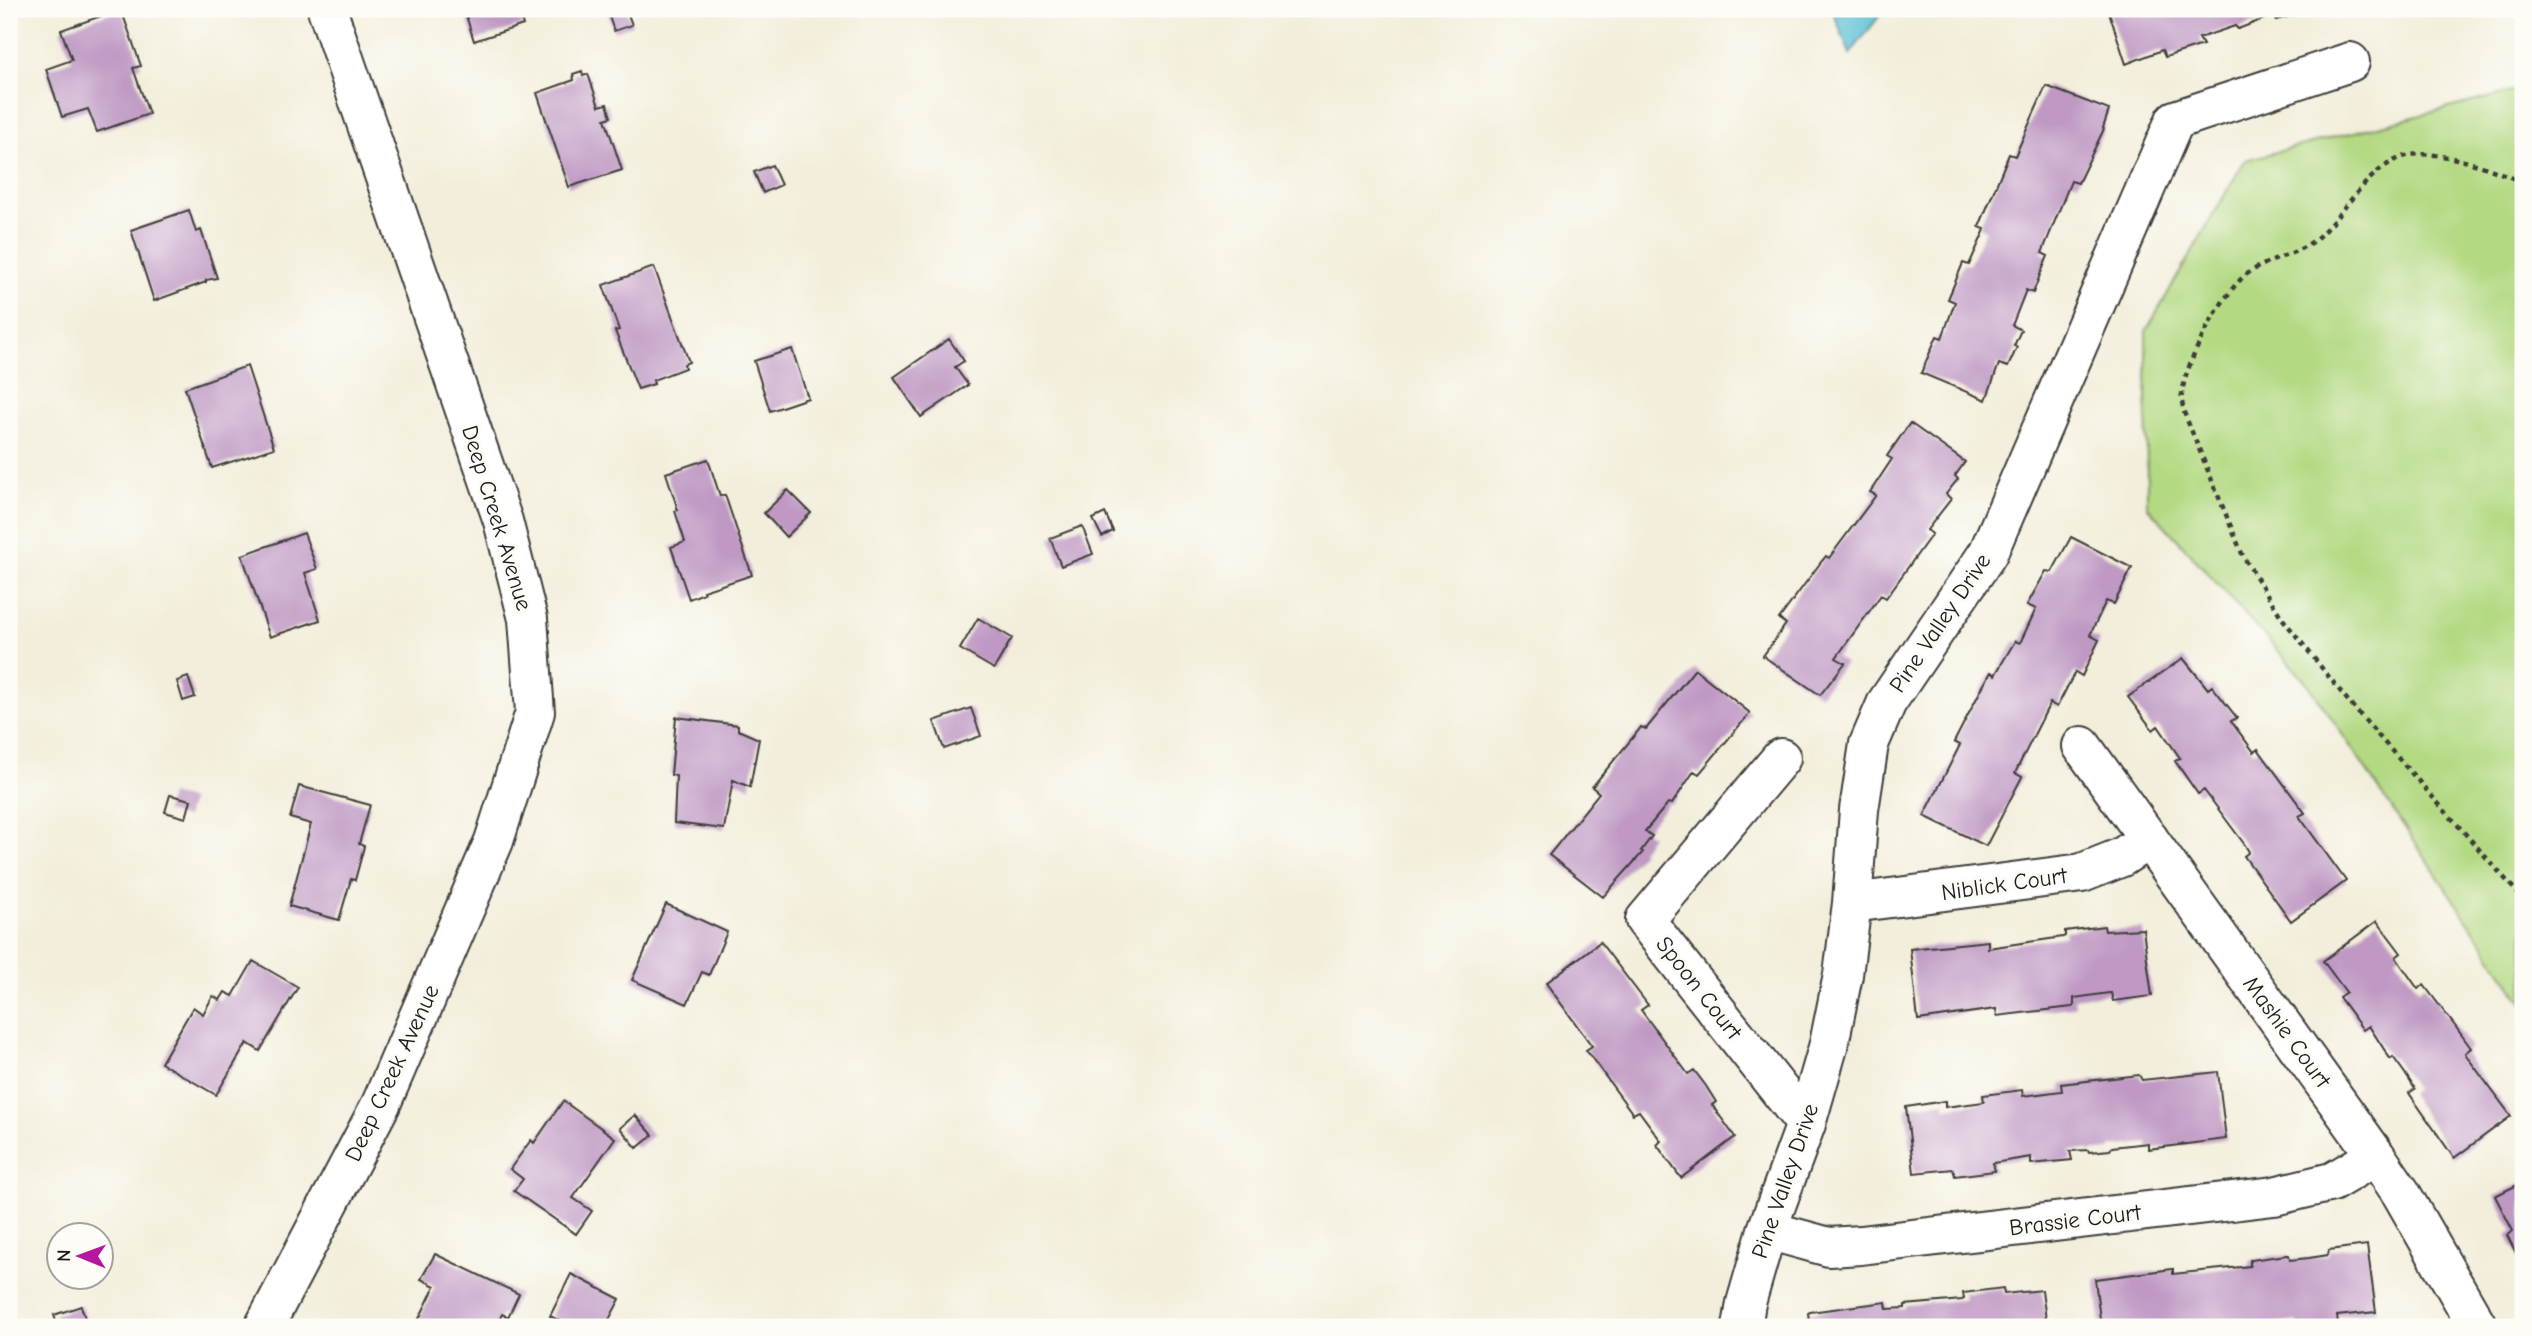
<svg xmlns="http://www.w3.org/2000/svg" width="2532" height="1336" viewBox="0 0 2532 1336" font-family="'Comic Neue',sans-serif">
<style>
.green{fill:#b3d982;stroke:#687a4f;stroke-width:2}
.water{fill:#57bfd4;stroke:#3a6e78;stroke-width:2}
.building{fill:#bf99c4}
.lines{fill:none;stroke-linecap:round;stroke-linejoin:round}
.minor-casing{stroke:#3c3c39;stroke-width:42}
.path{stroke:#3c3c39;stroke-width:4.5;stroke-dasharray:5 5;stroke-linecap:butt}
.minor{stroke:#fff;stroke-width:38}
.labels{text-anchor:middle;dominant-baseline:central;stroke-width:7;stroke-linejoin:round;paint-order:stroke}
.street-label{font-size:23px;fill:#1c1c1c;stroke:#fdfcf7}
</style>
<rect width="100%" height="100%" fill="#fdfcf7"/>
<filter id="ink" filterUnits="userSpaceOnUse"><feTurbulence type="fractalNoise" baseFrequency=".0143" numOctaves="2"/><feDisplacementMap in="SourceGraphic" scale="14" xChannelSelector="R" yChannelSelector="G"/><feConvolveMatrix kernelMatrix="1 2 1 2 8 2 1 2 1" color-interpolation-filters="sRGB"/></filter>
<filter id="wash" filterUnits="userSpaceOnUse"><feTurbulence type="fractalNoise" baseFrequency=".00686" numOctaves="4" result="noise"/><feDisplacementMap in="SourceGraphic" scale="28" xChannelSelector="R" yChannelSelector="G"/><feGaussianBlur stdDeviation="1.57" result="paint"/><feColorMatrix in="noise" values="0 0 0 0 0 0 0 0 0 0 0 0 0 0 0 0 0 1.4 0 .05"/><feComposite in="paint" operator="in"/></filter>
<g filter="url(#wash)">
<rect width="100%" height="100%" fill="#f3eedb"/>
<!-- green -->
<path class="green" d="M2523,89V1003L2309,685L2147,506L2146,331L2245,160Z"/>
<!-- water -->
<path class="water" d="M1832,9H1885L1850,54Z"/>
<g id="blocks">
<!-- building -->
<path class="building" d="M121,9L141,66L133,68L149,114L97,132L88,109L62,117L46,69L72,60L61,30Z
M464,9H518L523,25L474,41Z
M613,9H626L632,25L614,31L607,11Z
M2108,9H2314V10L2276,20L2274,15L2238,29L2235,26L2199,38L2203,45L2165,57L2162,50L2126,64Z
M582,71L583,76L588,74L599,106L607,104L611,117L605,119L622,170L569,187L537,93L574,80L573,74Z
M2046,86L2109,110L2103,128L2104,129L2078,183L2071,181L2042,253L2048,256L2040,275L2033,293L2026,290L2013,323L2012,325L2021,330L2014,346L2017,347L2008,367L1999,364L1986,400L1921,373L1937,336L1942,338L1955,302L1948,299L1963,263L1969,265L1983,234L1985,229L1979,227L2009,154L2015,156Z
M772,165L781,185L763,193L754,172Z
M189,210L196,232L201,230L217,278L206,280V282L154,301L131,230Z
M654,267L689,362L684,364L685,368L653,380L654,384L638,389L615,331L619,330L603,285Z
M949,339L964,361L955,367L968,385L921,417L894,377Z
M792,349L808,398L770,411L754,361Z
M247,366L274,448L212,468L185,388Z
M1910,423L1965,462L1955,476L1958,479L1946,494L1951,499L1927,530L1932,534L1886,598L1881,595L1836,658L1845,663L1820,695L1763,656L1786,624L1779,619L1821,562L1826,556L1829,558L1876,495L1870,492L1892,459L1887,456Z
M708,459L720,496L725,495L752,575L703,591L704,593L689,599L671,547L685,542L675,511L678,510L666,473Z
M788,490L811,513L786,537L764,513Z
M1105,513L1113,531L1102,537L1093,519Z
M1082,526L1093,554L1061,566L1050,538Z
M304,533L317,569L305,573L320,620L270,637L242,555Z
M2071,537L2132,568L2114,604L2106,601L2090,635L2099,640L2082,676L2075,672L2057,707L2050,703L2015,773L2022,777L1986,846L1924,816L1960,745L1954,742L1983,686L1991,672L1995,675L2015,641L2020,643L2036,609L2027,605L2046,571L2052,572Z
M978,618L1012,638L994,669L960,649Z
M2183,658L2208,689L2212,686L2237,718L2231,721L2254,752L2258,749L2305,813L2299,816L2346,881L2291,921L2244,856L2249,852L2245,845L2204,790L2198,794L2175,761L2180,758L2158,726L2153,730L2128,697Z
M1695,669L1750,713L1699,774L1694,771L1672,804L1668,803L1651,824L1645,831L1652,836L1641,851L1643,852L1603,897L1549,855L1599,793L1592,787L1639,730L1641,727L1646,729Z
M188,677L195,697L183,701L177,681Z
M971,708L981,736L944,749L934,721Z
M676,717L738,725V730L759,739L750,787L733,780L724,829L674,823L676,776L671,775Z
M299,786L370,805L359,844L364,846L361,858L355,880L351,879L339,920L289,906L311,824L290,818Z
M170,795L191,800L186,818L165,812Z
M666,904L727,932L709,975L702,972L687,1004L632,980Z
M2377,921L2401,953L2396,957L2397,959L2418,989L2424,985L2455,1026L2471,1048L2465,1053L2468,1058L2511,1116L2454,1158L2409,1093L2415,1089L2404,1072L2393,1057L2391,1059L2389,1057L2369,1026L2363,1030L2339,997L2346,992L2323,961Z
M2104,926L2105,931L2143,929L2152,996L2113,1001L2111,993H2109L2074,998V1006L2072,1007L1997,1016L1996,1009L1918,1020L1910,949L1988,941V948L2063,937L2065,936V931Z
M1600,942L1648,1005L1641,1010L1688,1074L1694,1070L1706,1086L1716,1102L1712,1105L1735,1137L1681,1178L1657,1145L1661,1141L1639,1111L1633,1114L1586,1050L1592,1046L1546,983Z
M253,961L298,987L260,1051L247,1043L216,1095L161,1063L193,1007L203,1014L213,996L220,1000L225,992L233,996Z
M2218,1072L2226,1139L2148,1149V1143L2112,1147L2110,1150L2089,1152L2088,1150L2070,1151L2072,1160L2031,1164V1157L1993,1163L1995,1171L1955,1176L1953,1169L1914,1173L1906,1107L1945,1101V1107L1984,1102L1983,1095L2022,1090L2023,1096L2062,1091L2061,1084L2139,1075L2142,1080Z
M563,1101L615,1138L573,1198L592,1211L576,1234L514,1191L523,1179L510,1169L531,1140L534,1143Z
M635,1115L653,1135L637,1148L620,1128Z
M2523,1182V1267L2507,1235L2513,1231L2495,1196Z
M2367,1245L2376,1312L2337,1316L2338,1324L2298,1327V1321L2259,1327H2101L2095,1279L2173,1269V1274L2250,1266V1260L2287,1255H2289L2290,1260L2309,1258L2328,1255L2329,1250Z
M435,1254L519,1294L508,1317L502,1314L496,1327L486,1325L485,1327H415L435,1286L421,1279Z
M571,1274L620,1299L605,1327H572L550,1316Z
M2003,1288L2004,1294L2042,1290L2047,1327H1810L1808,1313L1810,1312L1886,1302L1887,1309L1905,1308V1305L1962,1300L1964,1299L1963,1293Z
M81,1306L86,1321L67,1327H58L54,1315Z"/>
</g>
</g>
<g filter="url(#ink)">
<use href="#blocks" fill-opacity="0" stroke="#3c3c39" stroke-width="2"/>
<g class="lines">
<defs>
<path id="minor" d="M2082,746L2376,1156L2401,1193L2478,1327
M1781,758L1645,920L1806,1124
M1852,903L2082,873L2122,857L2149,839
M1767,1230L1829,1247L1861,1245L2274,1196L2332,1182L2376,1156
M264,1327L381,1104L494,841L535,712L528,619L503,521L327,9
M1742,1327L1746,1303L1767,1230L1806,1124L1829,1044L1843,975L1852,903L1859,810L1869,744L1887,702L1988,553L2175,120L2350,62"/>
</defs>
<!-- minor casing -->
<use href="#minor" class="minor-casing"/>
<!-- path -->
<path class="path" d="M2523,183C2495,169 2437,148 2406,156C2370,166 2347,209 2321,234C2301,255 2269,258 2247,274C2223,291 2184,365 2182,394C2181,399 2183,405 2183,410L2243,556L2282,618L2353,707L2523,899"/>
<!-- minor -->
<use href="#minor" class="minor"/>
</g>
</g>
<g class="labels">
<!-- street labels -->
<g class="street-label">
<text transform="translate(497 518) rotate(73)">Deep Creek Avenue</text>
<text transform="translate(1940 623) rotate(-56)">Pine Valley Drive</text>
<text transform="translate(2004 884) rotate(-8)">Niblick Court</text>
<text transform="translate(1699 988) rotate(52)">Spoon Court</text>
<text transform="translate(2287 1032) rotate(54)">Mashie Court</text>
<text transform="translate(392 1073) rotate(-65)">Deep Creek Avenue</text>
<text transform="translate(1785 1181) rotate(-71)">Pine Valley Drive</text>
<text transform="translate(2075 1220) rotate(-7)">Brassie Court</text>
</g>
</g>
<!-- margin -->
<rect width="2532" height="1336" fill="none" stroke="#fdfcf7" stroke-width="35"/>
<!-- north arrow -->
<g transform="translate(80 1256) rotate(271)"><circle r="33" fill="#fdfcf7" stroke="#a3a29f" stroke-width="2"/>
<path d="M0-5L12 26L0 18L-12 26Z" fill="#b5179e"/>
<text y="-10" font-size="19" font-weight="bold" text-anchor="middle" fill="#1c1c1c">N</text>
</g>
</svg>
